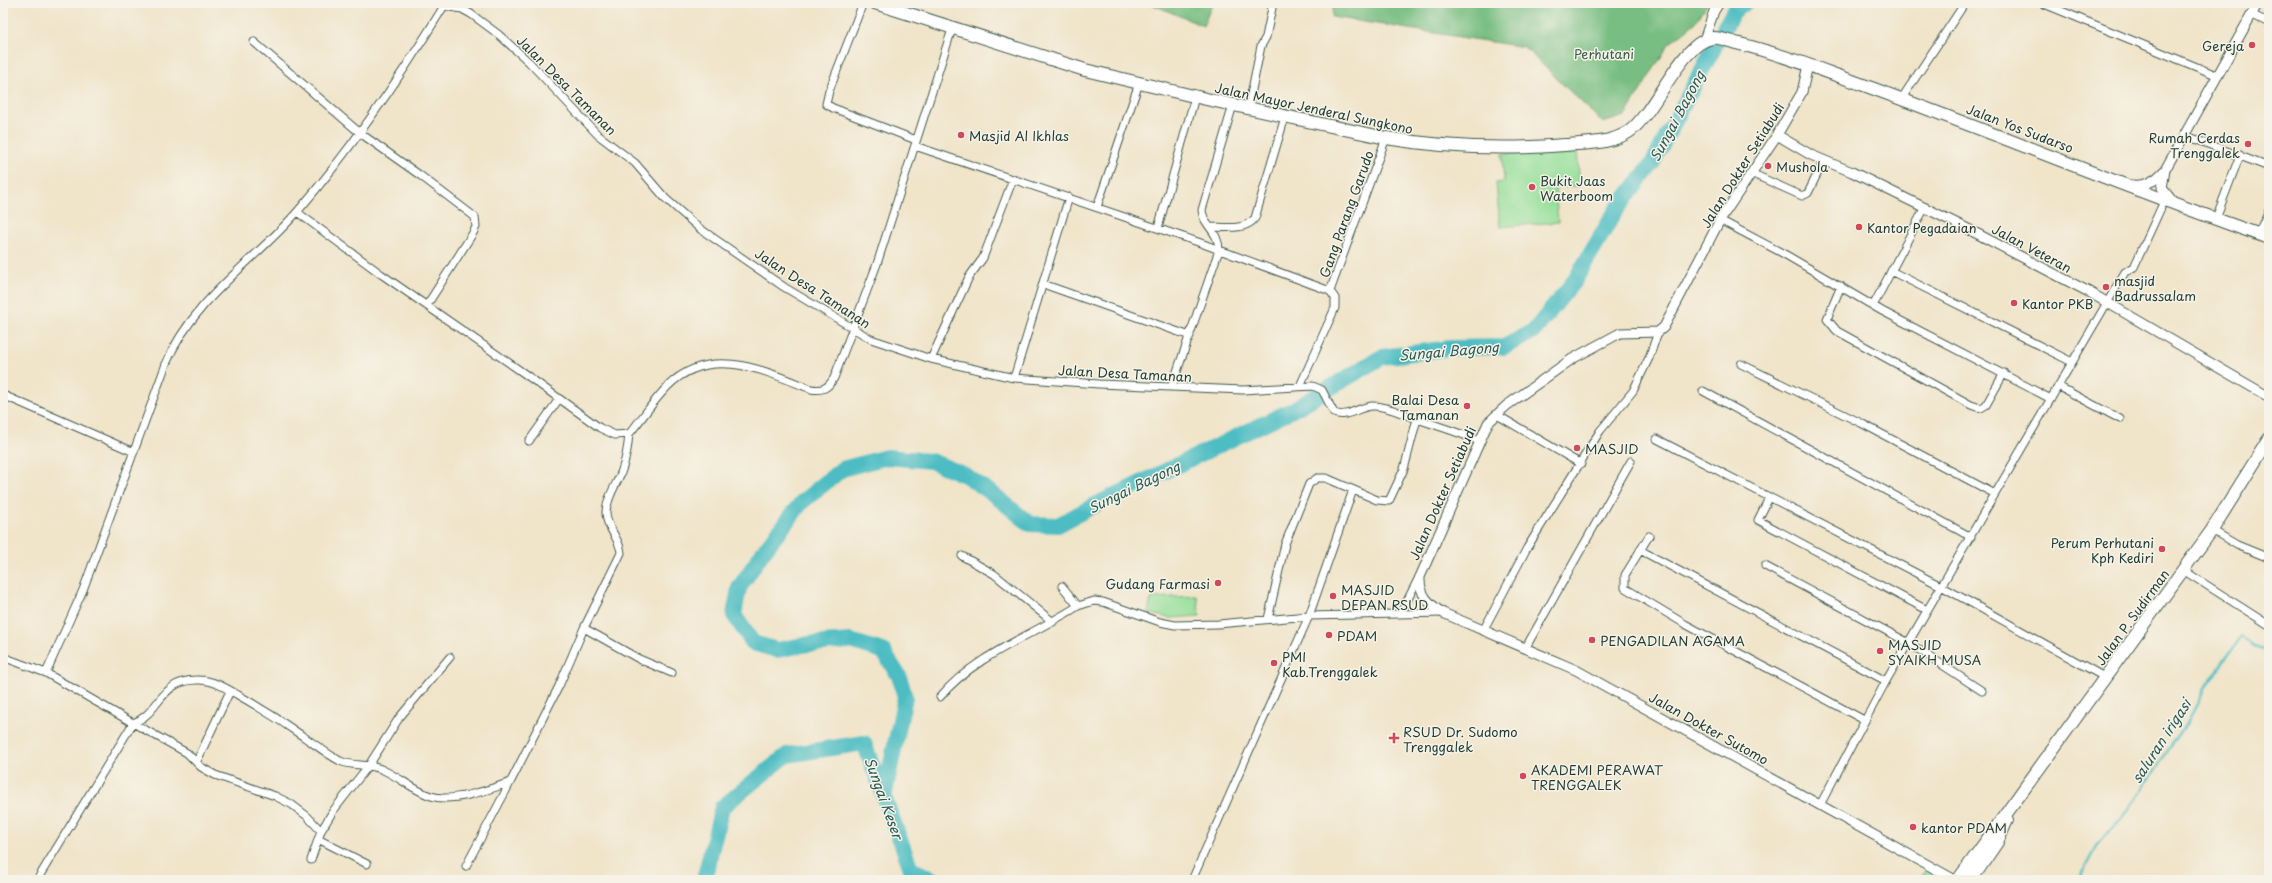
<svg xmlns="http://www.w3.org/2000/svg" width="2272" height="883" viewBox="0 0 2272 883" font-family="'Playpen Sans',sans-serif">
<style>
.green{fill:#95df9a;stroke:#5a8e67}
.forest{fill:#78be82;stroke:#4c7e5b}
.lines{fill:none;stroke-linecap:round;stroke-linejoin:round}
.stream{stroke:#4ebdc3;stroke-width:2.5}
.river{stroke:#4ebdc3;stroke-width:16}
.street-casing{stroke:#3e564a;stroke-width:9}
.secondary-casing{stroke:#3e564a;stroke-width:11}
.highway-casing{stroke:#3e564a;stroke-width:14}
.street{stroke:#fff;stroke-width:7}
.secondary{stroke:#fff;stroke-width:9}
.highway{stroke:#fff;stroke-width:12}
.poi-dot{fill:#d1495b;stroke:#f7f3e8;stroke-width:1.5}
.labels{text-anchor:middle;dominant-baseline:central;stroke-width:3;stroke-linejoin:round;paint-order:stroke}
.poi-label{font-size:13px;fill:#1f3d34;stroke:#f7f3e8;text-anchor:start}
.park-label{font-size:13px;fill:#375d48;stroke:#f7f3e8}
.street-label{font-size:13px;fill:#1f3d34;stroke:#f7f3e8}
.water-label{font-size:14px;font-style:italic;fill:#2b5d58;stroke:#f7f3e8}
</style>
<rect width="100%" height="100%" fill="#f7f3e8"/>
<filter id="ink" filterUnits="userSpaceOnUse"><feTurbulence type="fractalNoise" baseFrequency=".025" numOctaves="2"/><feDisplacementMap in="SourceGraphic" scale="8" xChannelSelector="R" yChannelSelector="G"/><feConvolveMatrix kernelMatrix="1 2 1 2 8 2 1 2 1" color-interpolation-filters="sRGB"/></filter>
<filter id="wash" filterUnits="userSpaceOnUse"><feTurbulence type="fractalNoise" baseFrequency=".012" numOctaves="4" result="noise"/><feDisplacementMap in="SourceGraphic" scale="16" xChannelSelector="R" yChannelSelector="G"/><feGaussianBlur stdDeviation="0.9" result="paint"/><feColorMatrix in="noise" values="0 0 0 0 0 0 0 0 0 0 0 0 0 0 0 0 0 1.4 0 .05"/><feComposite in="paint" operator="in"/></filter>
<g filter="url(#wash)">
<rect width="100%" height="100%" fill="#f0e4c9"/>
<!-- green -->
<path class="green" d="M1577,149L1580,186L1555,188L1558,222L1500,227L1496,183L1504,182L1502,154Z
M1197,596L1200,616L1169,618L1148,613L1151,598Z
M1926,868L1945,880H1920Z"/>
<!-- forest -->
<path class="forest" d="M1149,3H1213L1203,26Z
M1333,3H1708L1695,23L1669,44L1625,116L1603,123L1524,47L1332,17Z"/>
<g class="lines">
<!-- stream -->
<path class="stream" d="M2079,880L2097,846L2128,810L2188,721L2206,687L2241,637L2254,646L2269,651"/>
<!-- river -->
<path class="river" d="M884,797L905,697L899,676L883,651L850,641L809,644L777,650L753,643L734,615L739,588L763,552L802,502L842,469L887,457L931,461L965,475L993,494L1030,524L1058,525L1095,505L1296,408L1382,357L1450,348L1504,347L1534,331L1575,280L1615,212L1652,164L1733,12L1745,3
M704,880L722,807L787,755L864,743L911,869L935,880"/>
</g>
</g>
<g filter="url(#ink)">
<g class="lines">
<defs>
<path id="street" d="M443,3L444,6L462,9L471,14L498,34L529,62L598,135L635,163L665,198L699,228L784,287L871,339L931,359L1014,378L1099,384L1243,390L1313,386L1322,390L1334,413C1347,419 1361,405 1374,406C1388,406 1402,414 1415,418C1437,426 1458,432 1479,441
M863,3L829,91L826,104L833,108L916,140
M2042,3L2216,75
M2251,14L2269,23
M254,42L360,133L421,176L475,217L476,227L473,233L427,305
M1902,98L1965,3
M1248,109L1261,46L1266,37L1273,3
M2184,135L2269,167
M915,146L1198,242L1330,291
M1751,173L1802,196L1808,193L1824,160
M1097,207L1139,83
M297,212L381,274L525,374L600,428L615,435L629,434C642,419 653,401 668,386C710,344 765,371 811,389C823,391 828,388 834,378L877,264L952,29
M2216,218L2240,155
M1720,220L1786,255L1882,311L2051,399
M1210,227C1225,227 1245,231 1255,218L1285,117
M1158,228L1195,97
M2258,234L2269,210
M1891,271L2072,362
M1043,284L1190,336
M1841,286L1827,319L1837,331L1971,405L1981,408L1986,405L2004,373
M1873,306L1925,207
M931,359L969,277L983,258L1013,179
M1741,364L1861,423L1995,494L1886,681L1820,805
M1014,378L1069,197
M1172,386L1219,250C1219,231 1203,226 1202,210L1233,105
M1300,386L1335,308V298L1330,291L1386,138
M2058,386L2120,419
M1703,391L1971,537
M3,395L134,452
M1497,415L1581,464
M1657,439L1941,586L2106,678
M529,441L559,399
M1995,494L2125,272L2134,267L2165,199
M1769,498L1758,520L1927,610
M2212,530L2237,545L2269,558
M1649,536L1625,575V588L1685,624L1864,720
M1640,550L1886,681
M962,556L994,574L1053,622
M1765,566L1909,643L1982,691
M2183,570L2269,625
M1062,586L1078,606
M1401,613L1419,577
M1268,619L1285,544L1309,484L1317,478H1326L1377,500L1389,501L1404,469L1417,419
M584,628L639,659L672,673
M1484,629L1527,548L1600,431L1633,391L1649,358L1658,332
M1526,647L1631,461
M3,657L46,673L133,723C161,713 159,679 199,680C213,680 226,688 238,695C261,708 283,722 304,737C316,745 327,754 340,761C353,767 369,763 383,770C399,777 415,791 431,796C451,803 488,790 508,783L511,781L559,686L584,628L621,553C620,538 606,528 606,513C606,499 616,485 621,473C626,460 628,447 629,434
M46,673L83,590L166,364C192,300 255,261 298,211C353,147 400,78 444,6
M940,697C975,655 1033,635 1078,606L1094,601L1103,602L1160,622L1175,625L1218,624L1309,616L1443,613
M197,761L230,691
M318,839L367,864
M311,860L321,831L333,811L369,765L399,718L450,657
M466,866L511,781
M37,880L133,723L187,753L201,767L215,775L275,796L291,804L307,816L321,831
M1192,880L1309,616L1353,490"/>
<path id="secondary" d="M1704,40L1714,11L1719,3
M1808,65L1802,92L1777,135L1720,220L1664,327L1658,332L1620,333L1572,359L1506,406L1488,423L1420,577C1419,595 1429,604 1443,613L1576,670L1955,880
M1777,135L1811,155L1852,172L1970,230L2089,292L2269,397
M2132,185C2145,187 2155,181 2164,171
M2174,203L2162,188L2165,170L2258,3"/>
<path id="highway" d="M875,3L1085,70L1206,99L1386,138C1446,148 1504,150 1565,145C1587,143 1611,144 1630,131C1655,112 1682,42 1712,38C1719,37 1729,41 1736,43C1769,51 1801,62 1833,74C1979,126 2122,187 2269,238
M1958,880L2212,530L2269,439
M1971,880L1997,842L2007,820"/>
</defs>
<!-- street casing -->
<use href="#street" class="street-casing"/>
<!-- secondary casing -->
<use href="#secondary" class="secondary-casing"/>
<!-- highway casing -->
<use href="#highway" class="highway-casing"/>
<!-- street -->
<use href="#street" class="street"/>
<!-- secondary -->
<use href="#secondary" class="secondary"/>
<!-- highway -->
<use href="#highway" class="highway"/>
</g>
</g>
<!-- markers -->
<g class="poi-dot">
<circle cx="2252" cy="45" r="4"/>
<circle cx="961" cy="135" r="4"/>
<circle cx="2248" cy="144" r="4"/>
<circle cx="1768" cy="166" r="4"/>
<circle cx="1532" cy="187" r="4"/>
<circle cx="1859" cy="227" r="4"/>
<circle cx="2106" cy="287" r="4"/>
<circle cx="2014" cy="303" r="4"/>
<circle cx="1467" cy="406" r="4"/>
<circle cx="1577" cy="448" r="4"/>
<circle cx="2162" cy="549" r="4"/>
<circle cx="1218" cy="583" r="4"/>
<circle cx="1333" cy="596" r="4"/>
<circle cx="1329" cy="635" r="4"/>
<circle cx="1592" cy="640" r="4"/>
<circle cx="1880" cy="651" r="4"/>
<circle cx="1274" cy="663" r="4"/>
<path d="M1392 732h4v4h4v4h-4v4h-4v-4h-4v-4h4z"/>
<circle cx="1523" cy="776" r="4"/>
<circle cx="1913" cy="827" r="4"/>
</g>
<g class="labels">
<!-- poi labels -->
<g class="poi-label">
<text x="2244" y="45" text-anchor="end">Gereja</text>
<text x="969" y="135">Masjid Al Ikhlas</text>
<text x="2240" y="137" text-anchor="end">Rumah Cerdas<tspan x="2240" dy="15">Trenggalek</tspan></text>
<text x="1776" y="166">Mushola</text>
<text x="1540" y="180">Bukit Jaas<tspan x="1540" dy="15">Waterboom</tspan></text>
<text x="1867" y="227">Kantor Pegadaian</text>
<text x="2114" y="280">masjid<tspan x="2114" dy="15">Badrussalam</tspan></text>
<text x="2022" y="303">Kantor PKB</text>
<text x="1459" y="399" text-anchor="end">Balai Desa<tspan x="1459" dy="15">Tamanan</tspan></text>
<text x="1585" y="448">MASJID</text>
<text x="2154" y="542" text-anchor="end">Perum Perhutani<tspan x="2154" dy="15">Kph Kediri</tspan></text>
<text x="1210" y="583" text-anchor="end">Gudang Farmasi</text>
<text x="1341" y="589">MASJID<tspan x="1341" dy="15">DEPAN RSUD</tspan></text>
<text x="1337" y="635">PDAM</text>
<text x="1600" y="640">PENGADILAN AGAMA</text>
<text x="1888" y="644">MASJID<tspan x="1888" dy="15">SYAIKH MUSA</tspan></text>
<text x="1282" y="656">PMI<tspan x="1282" dy="15">Kab.Trenggalek</tspan></text>
<text x="1403" y="731">RSUD Dr. Sudomo<tspan x="1403" dy="15">Trenggalek</tspan></text>
<text x="1531" y="769">AKADEMI PERAWAT<tspan x="1531" dy="15">TRENGGALEK</tspan></text>
<text x="1921" y="827">kantor PDAM</text>
</g>
<!-- park labels -->
<g class="park-label">
<text x="1604" y="53">Perhutani</text>
</g>
<!-- street labels -->
<g class="street-label">
<text transform="translate(567 85) rotate(45)">Jalan Desa Tamanan</text>
<text transform="translate(1314 108) rotate(12)">Jalan Mayor Jenderal Sungkono</text>
<text transform="translate(2020 128) rotate(21)">Jalan Yos Sudarso</text>
<text transform="translate(1742 165) rotate(-58)">Jalan Dokter Setiabudi</text>
<text transform="translate(1346 214) rotate(-70)">Gang Parang Garudo</text>
<text transform="translate(2032 248) rotate(28)">Jalan Veteran</text>
<text transform="translate(813 288) rotate(33)">Jalan Desa Tamanan</text>
<text transform="translate(1125 373) rotate(3)">Jalan Desa Tamanan</text>
<text transform="translate(1442 493) rotate(-66)">Jalan Dokter Setiabudi</text>
<text transform="translate(2132 617) rotate(-54)">Jalan P. Sudirman</text>
<text transform="translate(1709 728) rotate(29)">Jalan Dokter Sutomo</text>
</g>
<!-- water labels -->
<g class="water-label">
<text transform="translate(1677 116) rotate(-62)">Sungai Bagong</text>
<text transform="translate(1449 351) rotate(-5)">Sungai Bagong</text>
<text transform="translate(1134 487) rotate(-26)">Sungai Bagong</text>
<text transform="translate(2161 741) rotate(-57)">saluran irigasi</text>
<text transform="translate(884 798) rotate(70)">Sungai Keser</text>
</g>
</g>
<!-- margin -->
<rect width="2272" height="883" fill="none" stroke="#f7f3e8" stroke-width="16"/>
</svg>
